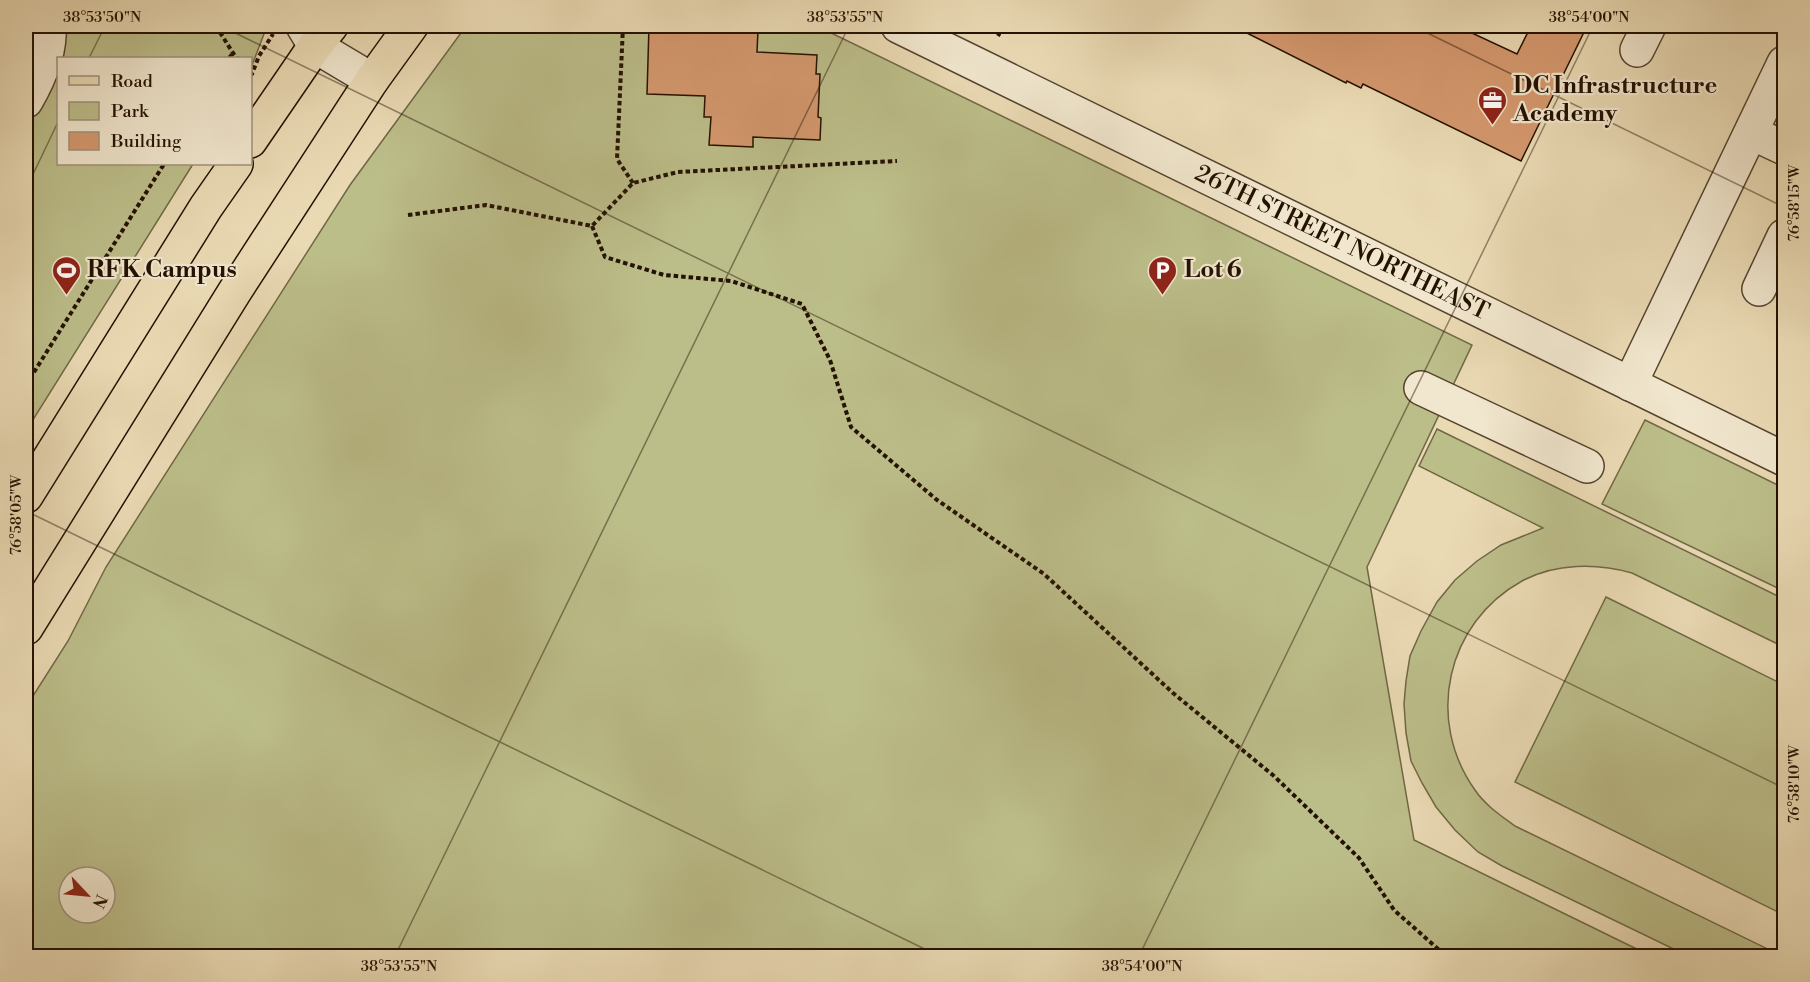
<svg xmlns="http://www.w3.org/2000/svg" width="1810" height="982" viewBox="0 0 1810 982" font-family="'Libre Bodoni',serif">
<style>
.green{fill:#bcbe8a;stroke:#706846;stroke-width:1.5;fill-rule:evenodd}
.building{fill:#d5986e;stroke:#241102;stroke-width:1.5}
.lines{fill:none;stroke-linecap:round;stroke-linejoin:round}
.minor-casing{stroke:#56432e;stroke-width:36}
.major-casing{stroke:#241102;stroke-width:36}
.path{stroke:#241102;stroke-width:4;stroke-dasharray:4.5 3;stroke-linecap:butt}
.minor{stroke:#f1e7ce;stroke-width:33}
.major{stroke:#eadab4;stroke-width:33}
.ticks{fill:none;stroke:#241102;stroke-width:1.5;stroke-opacity:0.45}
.labels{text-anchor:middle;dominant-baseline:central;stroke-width:4.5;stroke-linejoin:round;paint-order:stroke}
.poi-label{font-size:24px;font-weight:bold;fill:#241102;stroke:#f1e7ce;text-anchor:start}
.street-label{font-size:24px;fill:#241102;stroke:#f1e7ce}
.neatline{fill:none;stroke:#241102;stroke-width:2}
.ticks-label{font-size:15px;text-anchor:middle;fill:#241102}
</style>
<rect width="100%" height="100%" fill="#eadab4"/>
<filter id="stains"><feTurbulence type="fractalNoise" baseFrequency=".00333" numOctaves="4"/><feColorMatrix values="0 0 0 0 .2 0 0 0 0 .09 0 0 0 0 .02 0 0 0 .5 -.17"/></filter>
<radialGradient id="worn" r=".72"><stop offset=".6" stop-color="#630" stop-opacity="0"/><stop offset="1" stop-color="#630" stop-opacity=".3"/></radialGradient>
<!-- green -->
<path class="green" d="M26,26H267L251,68L250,58H58V164H193L26,431Z
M466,26H817L1472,345L1367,567L1414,840L1651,956H26V707L68,641L106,567L350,185ZM69,877H105V913H69Z
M1645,420L1784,488V591L1602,504Z
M1437,429L1784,599V647L1632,573C1597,563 1555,563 1522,581C1446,623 1425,720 1475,790C1485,805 1500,815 1515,826L1782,956H1688L1502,866L1478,852L1455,830L1436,807L1422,783L1411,761L1406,733L1404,704L1406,681L1410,656L1421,631L1437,602L1455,580L1477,561L1501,545L1543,528L1419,466Z
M1606,597L1784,685V915L1515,782Z"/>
<!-- building -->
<path class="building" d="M649,26L758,30L757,52L817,55L816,74H820L818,117L821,118L820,140L753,137V147L709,145L711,117H704L705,96L647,94Z
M1233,26H1457L1517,54L1531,26H1587L1521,161L1363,84L1361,88L1347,81L1346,83Z"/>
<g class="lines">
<defs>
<g id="minor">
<path d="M303,26L315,46L372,80"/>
<path id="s1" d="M898,26L1784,459"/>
<path d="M1637,50L1649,26"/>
<path d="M26,101C39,79 51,52 49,26"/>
<path d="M1752,133L1784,148"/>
<path d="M1759,289L1784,236"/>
<path d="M1630,384L1784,63"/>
<path d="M1421,388L1587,466"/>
</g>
<path id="major" d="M250,141L315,46L331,26
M26,496L206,207L236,164
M26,628L235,291L372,80L411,26"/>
</defs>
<!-- minor casing -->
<use href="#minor" class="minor-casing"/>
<!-- major casing -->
<use href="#major" class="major-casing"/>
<!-- path -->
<path class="path" d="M216,26L233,53L237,58
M623,26L617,159L633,183
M998,36L1003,26
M229,58L233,53
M250,72L252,74L259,56L273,34
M408,215L486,205L592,226L633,183L678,172L897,161
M592,226L605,257L664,275L731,281L802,304L830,360L851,427L937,500L1044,574L1173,693L1274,776L1359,858L1394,910L1446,956
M26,385L164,164"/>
<!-- minor -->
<use href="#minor" class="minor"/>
<!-- major -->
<use href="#major" class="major"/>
</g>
<!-- ticks -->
<path class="ticks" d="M221,26L1784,788M1413,26L1784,207M89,58L105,26M26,189L58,122M26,511L939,956M395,956L849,26M1139,956L1593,26"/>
<!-- icons -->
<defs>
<symbol id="office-pin" viewBox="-11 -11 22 30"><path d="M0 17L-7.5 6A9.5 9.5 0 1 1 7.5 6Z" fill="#8f2418" stroke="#f1e7ce"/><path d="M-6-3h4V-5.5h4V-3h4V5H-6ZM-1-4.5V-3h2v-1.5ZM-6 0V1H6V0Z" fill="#fff"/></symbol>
<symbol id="stadium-pin" viewBox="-11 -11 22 30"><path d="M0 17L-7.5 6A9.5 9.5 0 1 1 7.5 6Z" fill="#8f2418" stroke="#f1e7ce"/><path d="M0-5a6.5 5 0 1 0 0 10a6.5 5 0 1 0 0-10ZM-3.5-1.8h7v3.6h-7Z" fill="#fff"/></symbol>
<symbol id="parking-pin" viewBox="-11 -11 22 30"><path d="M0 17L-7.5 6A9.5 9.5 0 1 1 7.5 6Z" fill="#8f2418" stroke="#f1e7ce"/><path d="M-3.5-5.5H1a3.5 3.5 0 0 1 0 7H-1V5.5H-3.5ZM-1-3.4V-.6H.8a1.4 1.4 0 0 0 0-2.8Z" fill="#fff"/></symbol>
</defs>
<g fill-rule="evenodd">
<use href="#office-pin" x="1476" y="84" width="33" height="45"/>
<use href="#stadium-pin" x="50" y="254" width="33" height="45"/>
<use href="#parking-pin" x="1146" y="254" width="33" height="45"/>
</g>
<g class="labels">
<!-- poi labels -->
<g class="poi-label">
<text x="1513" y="86">DC Infrastructure<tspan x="1513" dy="28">Academy</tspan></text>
<text x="87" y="270">RFK Campus</text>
<text x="1184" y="270">Lot 6</text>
</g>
<!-- street labels -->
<g class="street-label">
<text stroke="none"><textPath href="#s1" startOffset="494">26TH STREET NORTHEAST</textPath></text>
</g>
</g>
<!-- margin -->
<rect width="1810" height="982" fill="none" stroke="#eadab4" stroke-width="66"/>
<!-- legend -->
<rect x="57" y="57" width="195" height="108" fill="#f1e7ce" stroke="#9f917c" stroke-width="1.5"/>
<rect x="69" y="76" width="30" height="9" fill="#eadab4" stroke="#9f917c" stroke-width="1.5"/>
<text x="111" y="87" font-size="18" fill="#241102">Road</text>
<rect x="69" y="102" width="30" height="18" fill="#bcbe8a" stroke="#9f917c" stroke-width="1.5"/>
<text x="111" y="117" font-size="18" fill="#241102">Park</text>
<rect x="69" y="132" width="30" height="18" fill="#d5986e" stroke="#9f917c" stroke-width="1.5"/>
<text x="111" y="147" font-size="18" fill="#241102">Building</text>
<!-- north arrow -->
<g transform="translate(87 895) rotate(116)"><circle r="28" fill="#f1e7ce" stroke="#9f917c" stroke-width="1.5"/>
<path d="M0-4.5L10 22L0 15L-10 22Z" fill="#8f2418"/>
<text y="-9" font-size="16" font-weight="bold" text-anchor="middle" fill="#241102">N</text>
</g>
<rect x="33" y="33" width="1744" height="916" class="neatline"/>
<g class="ticks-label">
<text x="102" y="22">38°53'50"N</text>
<text x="845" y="22">38°53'55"N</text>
<text x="1589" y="22">38°54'00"N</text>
<text transform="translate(1794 203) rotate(-90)" y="5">76°58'15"W</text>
<text transform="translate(16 515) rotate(-90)" y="5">76°58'05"W</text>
<text transform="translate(1794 784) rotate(-90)" y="5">76°58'10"W</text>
<text x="399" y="971">38°53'55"N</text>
<text x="1142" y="971">38°54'00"N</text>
</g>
<rect width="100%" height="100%" filter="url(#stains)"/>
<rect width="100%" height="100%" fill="url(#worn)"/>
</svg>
